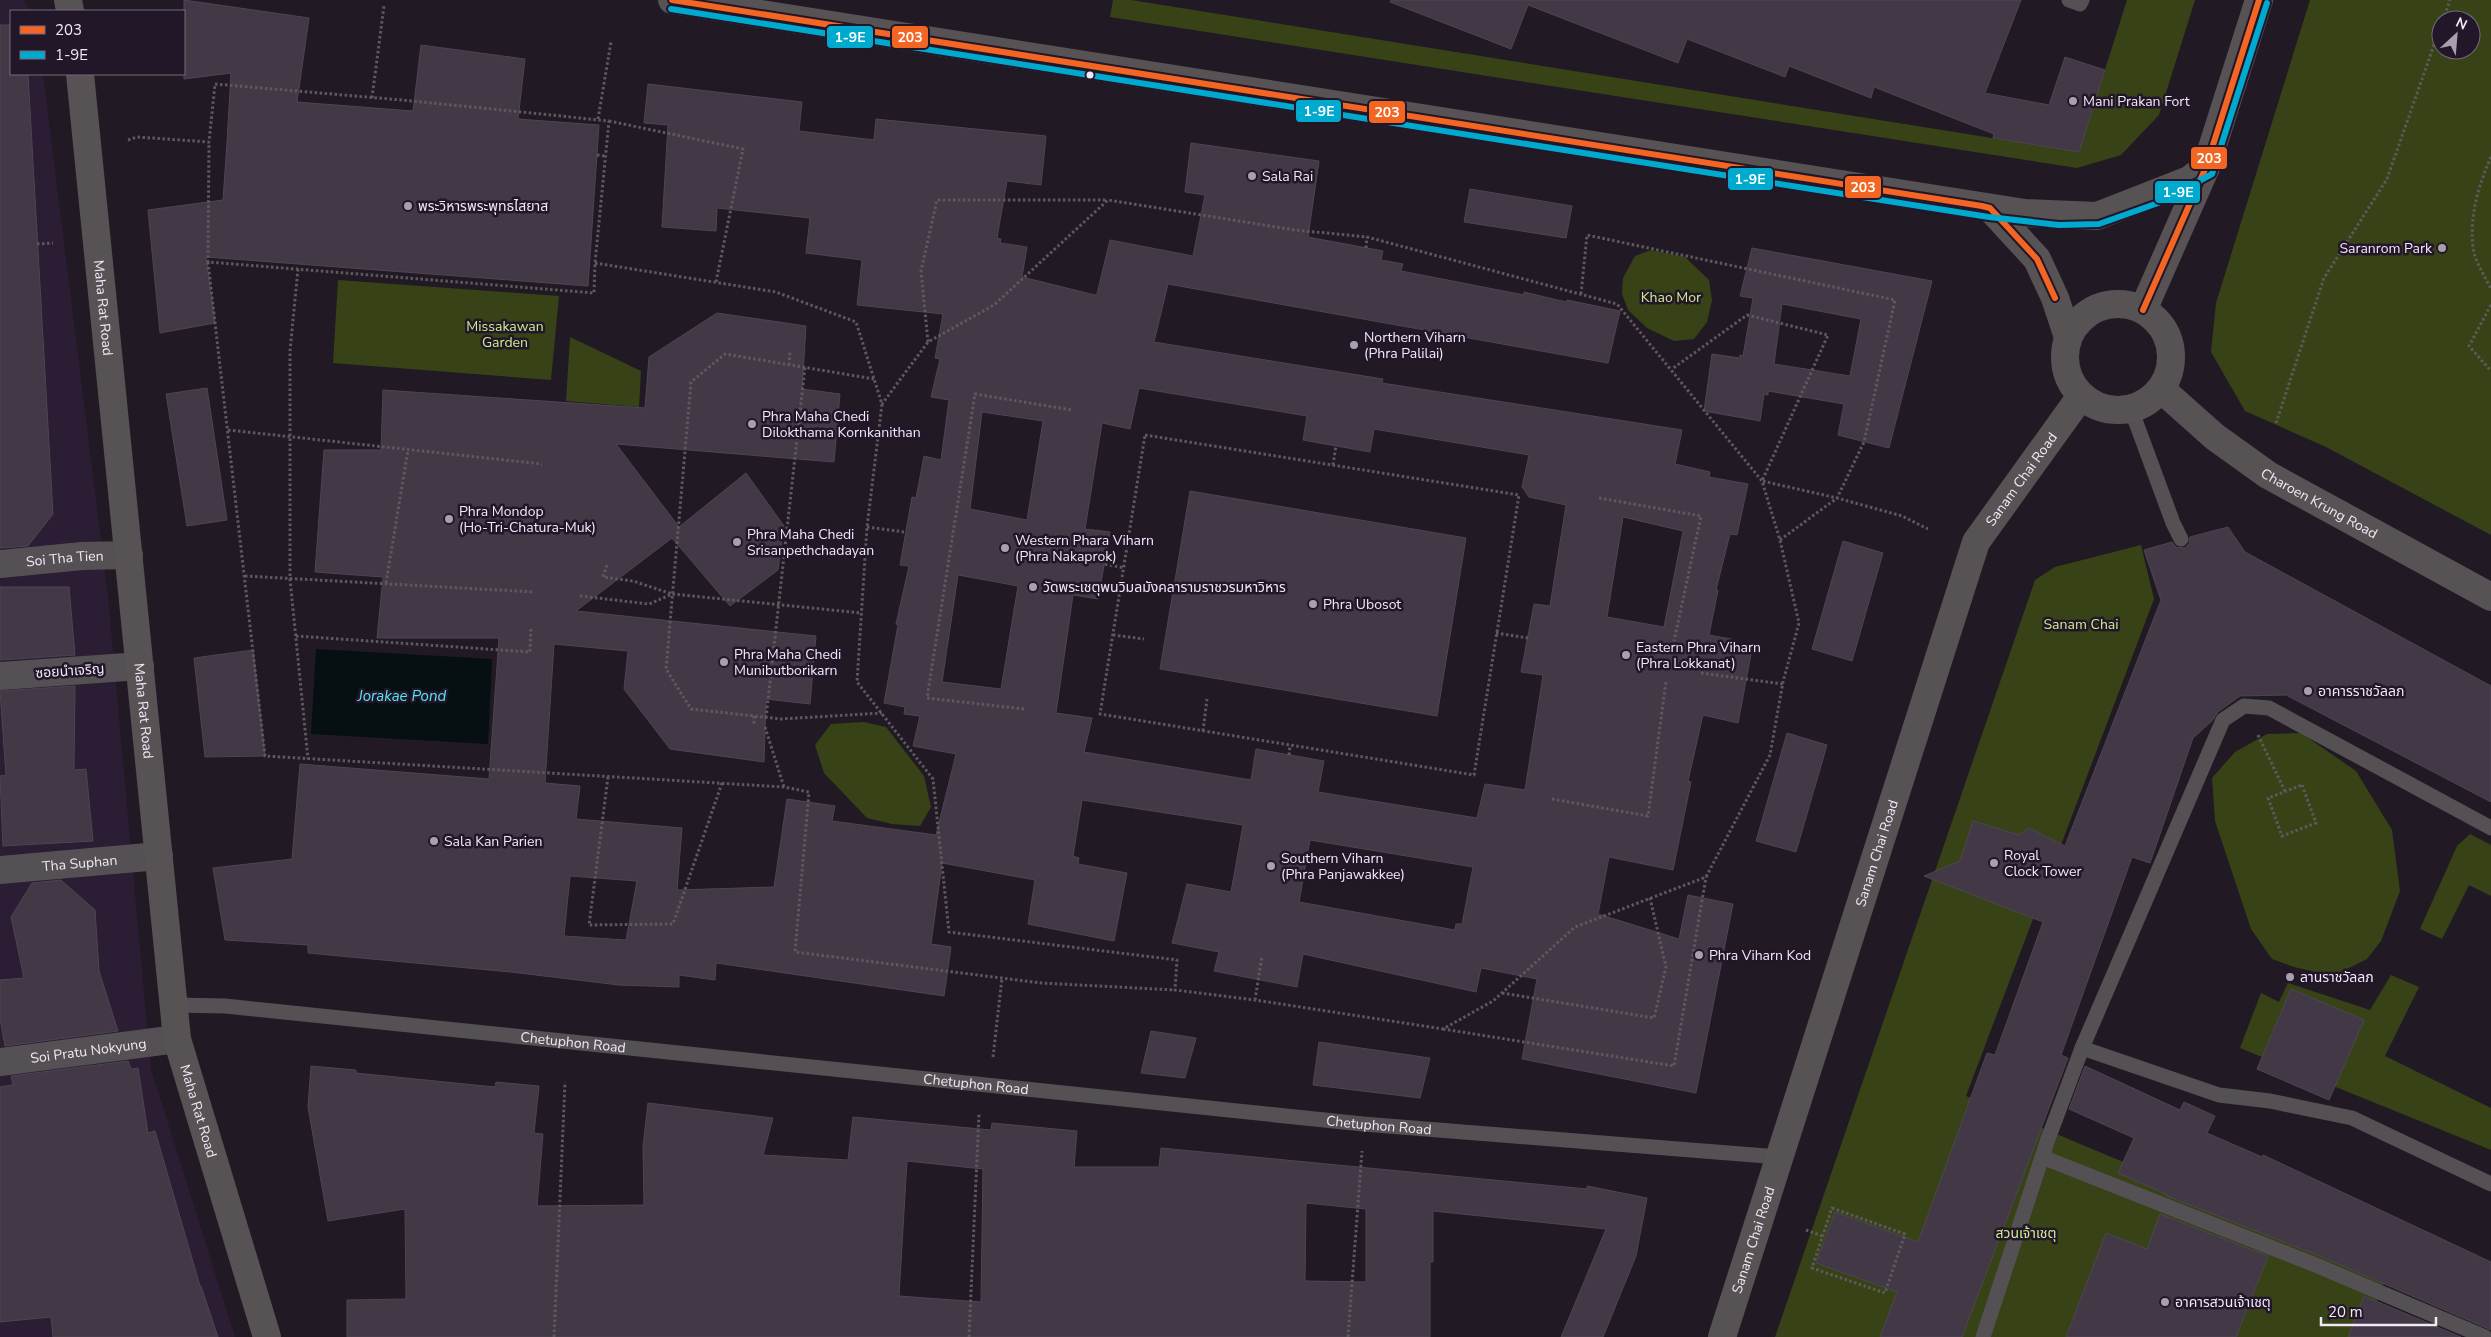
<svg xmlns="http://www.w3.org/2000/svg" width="2491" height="1337" viewBox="0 0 2491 1337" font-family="'Nunito Sans','Noto Sans Thai',sans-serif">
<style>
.built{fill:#2b1d34}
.green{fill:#374317;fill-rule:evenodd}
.water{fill:#060f11}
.building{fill:#423846;stroke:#4d4651;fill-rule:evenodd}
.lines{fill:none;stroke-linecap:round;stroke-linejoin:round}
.path{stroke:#5d595c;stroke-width:3;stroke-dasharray:2.5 2.5;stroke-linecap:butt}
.lane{stroke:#545053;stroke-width:15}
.street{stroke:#545053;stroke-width:28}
.secondary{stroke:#575254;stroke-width:28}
.bus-1-casing{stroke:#221629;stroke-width:10}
.bus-2-casing{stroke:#221629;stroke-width:10}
.bus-1{stroke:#f26522;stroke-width:6}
.bus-2{stroke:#00a9ce;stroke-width:6}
.bus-dot{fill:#f1e8f6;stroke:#221629;stroke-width:2}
.poi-dot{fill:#a8a0ad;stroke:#221629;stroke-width:2}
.labels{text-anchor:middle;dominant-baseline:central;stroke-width:5;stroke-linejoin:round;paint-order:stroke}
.poi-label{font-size:14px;fill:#f1e8f6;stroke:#221629;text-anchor:start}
.park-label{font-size:14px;fill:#ceec8d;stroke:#221629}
.street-label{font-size:14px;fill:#f1e8f6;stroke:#221629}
.water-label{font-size:15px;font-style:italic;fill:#53e7f6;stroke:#221629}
.line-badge{stroke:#221629;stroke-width:2}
.badge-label{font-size:14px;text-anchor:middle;font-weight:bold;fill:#fff}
</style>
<rect width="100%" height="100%" fill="#211a25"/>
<!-- built -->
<path class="built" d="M0,0H22L32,11H11V74H43L108,596L151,1069L235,1337H0Z"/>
<!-- green -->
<path class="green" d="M1113,0H1131L2079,152L2127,0H2195L2159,115L2121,155L2077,168L1110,17Z
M2310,0H2491V535L2326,447L2245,411L2211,352L2216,303ZM2441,20H2471V50H2441Z
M1651,250L1685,257L1709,280L1712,300L1707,322L1694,339L1674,341L1647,328L1628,310L1622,294L1623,278L1635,256Z
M338,280L559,296L551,380L333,363Z
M570,337L641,371L639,407L566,401Z
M2141,545L2154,599L1966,1096L2388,1273L2363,1337H1775L2035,580L2055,567Z
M864,722L886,727L924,776L931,807L920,826L892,824L867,818L824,773L815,745L831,724Z
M2301,733L2356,771L2392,830L2400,891L2381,941L2367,959L2333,976L2294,967L2272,959L2251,929L2215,821L2212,778L2235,752L2267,734Z
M2470,834L2491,845V896L2469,885L2442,939L2420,929L2457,846Z
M2391,975L2419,987L2385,1056L2491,1108V1150L2240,1048L2261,993L2279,1002L2288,983L2370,1010Z"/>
<!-- water -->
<path class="water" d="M316,649L492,659L488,744L311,734Z"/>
<!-- building -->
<path class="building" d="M184,0L309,18L297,102L413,111L421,45L525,59L518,119L599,125L588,286L206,257L215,323L160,333L148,210L223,200L227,143L231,73L184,79Z
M1391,0H2021L1985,93L2049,105L2065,57L2105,70L2079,152L1993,138L1994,134L1874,87L1871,98L1789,66L1785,77L1687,39L1678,63L1528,5L1511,49L1390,2Z
M0,25H11V74H28L53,514L28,546L0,548Z
M648,84L802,102L799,131L874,140L876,119L1046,136L1041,185L1007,181L997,238L1001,239L1000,243L1027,247L1022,277L1095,295L1097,294L1110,240L1193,256L1205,195L1185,192L1191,143L1319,161L1308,237L1383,251L1381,260L1403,264L1401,271L1524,295V292L1566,302L1567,300L1620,311L1608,363L1168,284L1154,342L1383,379L1382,383L1682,430L1675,464L1710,472L1709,477L1748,484L1737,535L1730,534L1716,590H1718L1709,635L1731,639L1730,645L1752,649L1738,723L1703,715L1688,781L1691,782L1673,870L1609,857L1598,914L1679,939L1688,895L1733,904L1696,1093L1522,1059L1537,979L1481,968L1476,992L1303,954L1297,987L1214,971L1219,952L1172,943L1187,884L1231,892L1243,825L1082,800L1073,856L1079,858L1078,864L1127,873L1114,941L1028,924L1035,880L942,863L931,944L951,947L944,996L716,963L715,980L679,975V987L619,985L511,972L308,953V945L225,940L213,868L292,859L300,764L489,779L499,638H377L383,577L315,572L324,450H381L383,390L645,408L649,357L717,313L806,326L802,389L840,394L834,462L616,444L679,527L746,473L784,526L778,570L730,606L672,538L576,611L816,636L810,704L766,699L764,762L670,749L624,689L628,651L554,644L545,783L580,786L576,819L682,828L677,890L774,887L787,799L835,806L832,821L936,835L956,754L913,746L920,716L904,714L905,707L884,703L898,625L896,624L909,566L900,565L912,497L916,498L924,456L941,460L949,400L931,397L940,359L935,358L943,314L857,305L862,260L806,253L810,218L717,208L716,231L662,227L668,125L644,123ZM1139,388L1307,416L1303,440L1370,452L1374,429L1529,455L1522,487L1529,497L1566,505L1550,606L1534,604L1521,672L1543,675L1525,790L1485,784L1477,818L1318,792L1324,761L1256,749L1251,780L1084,752L1092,718L1056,713L1073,595L1098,599L1110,532L1085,529L1102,423L1130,429ZM982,412L1043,421L1027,520L970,509ZM1623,517L1683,531L1664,627L1607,617ZM958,575L1018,586L1001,689L942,682ZM1310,840L1473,867L1462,924H1456L1455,930L1299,902ZM570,876L637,881L626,940L564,936Z
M1470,189L1572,206L1566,238L1464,222Z
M1752,248L1932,281L1889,448L1838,435L1844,404L1768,391V395L1764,394L1760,421L1704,411L1712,354L1740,358V355L1743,356L1753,298L1740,296ZM1782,304L1861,319L1850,376L1774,364Z
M207,388L227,520L187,526L166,394Z
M1190,491L1466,538L1437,716L1160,669Z
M2228,527L2245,552L2491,686V802L2286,695L2240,696L2218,712L2212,721L2193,738L2150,863L2132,857L2061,1055L2068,1058L1962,1337H1880L1897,1292L1816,1263L1835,1212L1918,1242L1987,1053L1995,1055L2043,922L1924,876L1960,861L1973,821L2019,835L2029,828L2065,846L2161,600L2144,550L2172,542L2176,547L2185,548L2189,544L2190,537Z
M1843,541L1883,553L1852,661L1812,649Z
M0,587H69L75,655L0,660Z
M253,650L265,756L205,757L194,658Z
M75,686L74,770L86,769L93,841L3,846L0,776L6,775L0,691Z
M1787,733L1827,745L1796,852L1756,841Z
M61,880L95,910L99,971L118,1031L5,1046L0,1018V980L24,978L11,917L32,883Z
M2291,989L2364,1020L2329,1100L2257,1069Z
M1151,1031L1196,1038L1185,1078L1141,1073Z
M1319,1042L1430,1058L1420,1098L1313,1085Z
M128,1061L131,1069L138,1068L148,1133L155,1131L200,1286H201L218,1337H53L51,1317L0,1322V1087L13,1085L11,1076Z
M311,1066L356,1070V1073L495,1087L496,1082L539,1086L534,1133L543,1134L537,1206L644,1205L643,1147L648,1103L773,1118L763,1155L848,1160L853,1117L991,1130L992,1123L1077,1131L1074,1167H1159L1161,1148L1587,1189V1186L1647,1198L1636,1256L1603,1337H1561L1606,1229L1433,1211V1262H1430V1337H347V1300L406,1299L405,1209L328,1221L308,1107ZM907,1161L983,1169L981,1302L899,1296ZM1306,1203L1366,1209V1282L1305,1281Z
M2085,1066L2180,1110L2184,1102L2215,1116L2207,1133L2262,1157L2263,1155L2491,1262V1330L2322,1257L2167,1196L2168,1195L2118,1173L2134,1138L2069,1109Z
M2160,1214L2268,1256L2236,1337H2066L2106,1233L2147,1249Z
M2364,1296L2461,1337H2348Z"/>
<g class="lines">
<!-- path -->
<path class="path" d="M2443,20L2450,0
M372,98L384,6
M598,119L611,42
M609,121L743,149L716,282
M128,140L137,137L209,142L215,84L413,101L609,121L595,263L594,293L208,262L209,142
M597,155L605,156
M2491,157C2478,186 2468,220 2474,253C2477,265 2486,278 2491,289
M37,244L53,243
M1366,248L1367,237
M208,262L265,756L784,787L809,792L795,952L1041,983L1175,990
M595,263L776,292L856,322L882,404L867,527L857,682L933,779L949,932L1177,960L1175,990L1255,1000L1443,1029L1493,1001L1575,927L1706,877L1770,755L1783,682L1799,623L1780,540L1762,481L1617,304L1367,237L1295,230L1108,200L994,305L928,342L882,404
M298,269L290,351V579L308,759
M1581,294L1587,235L1895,300L1864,442L1837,498L1762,481L1828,335L1747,315L1672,369
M2491,305L2469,346L2491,371
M928,342L921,271L937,200H1108
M789,365L790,351
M874,379L725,354L691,382L666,669L691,709L781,719L882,713
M2276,423L2324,278L2387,179L2441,25
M228,430L542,464
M1145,435L1519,495L1474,775L1100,714Z
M1333,465L1336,445
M1599,498L1701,516L1674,641
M867,527L904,532
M1780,540L1837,498L1902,516L1928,529
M1105,564L1124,568
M607,565L603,577L633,581L672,594
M245,576L534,592
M386,583L408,450
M580,596L649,604L672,594L861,613
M1496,633L1528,638
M1113,635L1144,639
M296,636L530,652L531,627
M1701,673L1783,684
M1024,709L927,698L975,394L1072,410
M754,716V726
M766,718L805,367
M765,727L784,787
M1203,731L1207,699
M2258,735L2285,791
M1289,755L1290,745
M608,777L589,925L673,924L722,783
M2302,785L2316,823L2282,836L2268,798Z
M1552,799L1648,816L1666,681
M1502,993L1654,1018L1666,967L1650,898
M1255,1000L1262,956
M1443,1029L1674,1066L1706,877
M993,1057L1002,978
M1832,1208L1905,1234L1885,1293L1812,1268Z
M1806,1230L1822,1236
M554,1337L565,1082
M969,1337L979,1113
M1348,1337L1362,1151"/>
<!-- lane -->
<g class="lane">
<path d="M2069,0L2080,4L2082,0"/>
<path d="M2131,409L2173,523L2181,539"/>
<path id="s1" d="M174,1005L225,1006L1363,1124L1779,1157"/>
<path d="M2082,1048L2219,1095L2270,1101L2352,1118L2491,1184"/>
<path d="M2042,1157L2318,1266L2485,1337"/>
<path d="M1983,1337L2048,1139L2082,1048L2223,720L2244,706L2269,708L2491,828"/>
</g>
<!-- street -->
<g class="street">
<path id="s2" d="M0,564L82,556L129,555"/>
<path d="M0,676L140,666"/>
<path id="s3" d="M0,870L159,856"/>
<path id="s4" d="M0,1062L177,1039"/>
</g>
<!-- secondary -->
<g class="secondary">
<path d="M68,0L70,11"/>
<path d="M672,0L2025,213L2097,216L2189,180L2206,167"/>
<path id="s5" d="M80,74L177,1039L267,1337"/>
<path d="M1990,208L2037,259L2055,298L2068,337"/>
<circle cx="2118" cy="357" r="53"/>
<path d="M2143,310L2206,167L2259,0"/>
<path id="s6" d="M2161,389L2215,437L2268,475L2491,597"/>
<path id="s7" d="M1722,1337L1976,542L2081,396"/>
</g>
<defs>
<path id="bus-1" d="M672,0L1982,206L1990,208L2037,259L2055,298
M2143,310L2206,167L2259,0"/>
<path id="bus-2" d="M671,9L1989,217L2059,225L2099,224L2158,203L2212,174L2267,3"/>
</defs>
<!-- bus-1 casing -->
<use href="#bus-1" class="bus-1-casing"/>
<!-- bus-2 casing -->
<use href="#bus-2" class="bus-2-casing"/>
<!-- bus-1 -->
<use href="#bus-1" class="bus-1"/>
<!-- bus-2 -->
<use href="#bus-2" class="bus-2"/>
</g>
<!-- markers -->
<circle class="bus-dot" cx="1090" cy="75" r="4.5"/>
<g class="poi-dot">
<circle cx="2073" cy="101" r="5"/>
<circle cx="1252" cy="176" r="5"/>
<circle cx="408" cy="206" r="5"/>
<circle cx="2442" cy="248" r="5"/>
<circle cx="1354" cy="345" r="5"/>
<circle cx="752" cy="424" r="5"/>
<circle cx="449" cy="519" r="5"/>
<circle cx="737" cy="542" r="5"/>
<circle cx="1005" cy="548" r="5"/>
<circle cx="1033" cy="587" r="5"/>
<circle cx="1313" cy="604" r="5"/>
<circle cx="1626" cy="655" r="5"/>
<circle cx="724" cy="662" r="5"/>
<circle cx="2308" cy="691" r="5"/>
<circle cx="434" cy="841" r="5"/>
<circle cx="1994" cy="863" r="5"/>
<circle cx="1271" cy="866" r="5"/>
<circle cx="1699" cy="955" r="5"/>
<circle cx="2290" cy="977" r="5"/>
<circle cx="2165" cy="1302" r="5"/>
</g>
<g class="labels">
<!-- poi labels -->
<g class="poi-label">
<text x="2083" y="101">Mani Prakan Fort</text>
<text x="1262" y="176">Sala Rai</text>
<text x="418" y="206">พระวิหารพระพุทธไสยาส</text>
<text x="2432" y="248" text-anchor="end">Saranrom Park</text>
<text x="1364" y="337">Northern Viharn<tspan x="1364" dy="16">(Phra Palilai)</tspan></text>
<text x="762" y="416">Phra Maha Chedi<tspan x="762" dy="16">Dilokthama Kornkanithan</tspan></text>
<text x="459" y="511">Phra Mondop<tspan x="459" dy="16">(Ho-Tri-Chatura-Muk)</tspan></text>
<text x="747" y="534">Phra Maha Chedi<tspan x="747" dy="16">Srisanpethchadayan</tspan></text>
<text x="1015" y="540">Western Phara Viharn<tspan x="1015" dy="16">(Phra Nakaprok)</tspan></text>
<text x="1043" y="587">วัดพระเชตุพนวิมลมังคลารามราชวรมหาวิหาร</text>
<text x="1323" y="604">Phra Ubosot</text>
<text x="1636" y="647">Eastern Phra Viharn<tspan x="1636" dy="16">(Phra Lokkanat)</tspan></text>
<text x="734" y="654">Phra Maha Chedi<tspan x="734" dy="16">Munibutborikarn</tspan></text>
<text x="2318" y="691">อาคารราชวัลลภ</text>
<text x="444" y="841">Sala Kan Parien</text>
<text x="2004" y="855">Royal<tspan x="2004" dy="16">Clock Tower</tspan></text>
<text x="1281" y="858">Southern Viharn<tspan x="1281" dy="16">(Phra Panjawakkee)</tspan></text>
<text x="1709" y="955">Phra Viharn Kod</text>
<text x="2300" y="977">ลานราชวัลลภ</text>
<text x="2175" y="1302">อาคารสวนเจ้าเชตุ</text>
</g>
<!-- park labels -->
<g class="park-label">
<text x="1671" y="297">Khao Mor</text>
<text x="505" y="326">Missakawan<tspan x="505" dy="16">Garden</tspan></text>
<text x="2081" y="624">Sanam Chai</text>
<text x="2026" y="1233">สวนเจ้าเชตุ</text>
</g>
<!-- street labels -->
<g class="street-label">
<text stroke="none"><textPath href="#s5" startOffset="235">Maha Rat Road</textPath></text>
<text stroke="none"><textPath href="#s7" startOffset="912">Sanam Chai Road</textPath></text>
<text stroke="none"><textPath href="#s6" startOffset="196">Charoen Krung Road</textPath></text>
<text stroke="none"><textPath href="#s2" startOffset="65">Soi Tha Tien</textPath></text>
<text transform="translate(70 671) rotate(-4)">ซอยนำเจริญ</text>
<text stroke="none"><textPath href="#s5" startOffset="640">Maha Rat Road</textPath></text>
<text stroke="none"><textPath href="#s7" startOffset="508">Sanam Chai Road</textPath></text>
<text stroke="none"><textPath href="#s3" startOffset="80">Tha Suphan</textPath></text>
<text stroke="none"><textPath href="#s1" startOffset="401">Chetuphon Road</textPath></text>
<text stroke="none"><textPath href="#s4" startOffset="89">Soi Pratu Nokyung</textPath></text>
<text stroke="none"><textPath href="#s1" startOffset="806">Chetuphon Road</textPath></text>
<text stroke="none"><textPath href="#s5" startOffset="1045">Maha Rat Road</textPath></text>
<text stroke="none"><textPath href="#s1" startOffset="1211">Chetuphon Road</textPath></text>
<text stroke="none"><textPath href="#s7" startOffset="102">Sanam Chai Road</textPath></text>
</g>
<!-- water labels -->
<g class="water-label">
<text x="402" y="696">Jorakae Pond</text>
</g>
</g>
<g class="line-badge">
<rect x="826" y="25" width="48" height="24" rx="5" fill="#00a9ce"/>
<rect x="891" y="25" width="38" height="24" rx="5" fill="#f26522"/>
<rect x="1295" y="99" width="47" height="24" rx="5" fill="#00a9ce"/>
<rect x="1368" y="100" width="38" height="24" rx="5" fill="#f26522"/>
<rect x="2190" y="146" width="38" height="24" rx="5" fill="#f26522"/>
<rect x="1727" y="167" width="47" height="24" rx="5" fill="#00a9ce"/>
<rect x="1844" y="175" width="38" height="24" rx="5" fill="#f26522"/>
<rect x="2154" y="180" width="47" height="24" rx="5" fill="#00a9ce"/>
</g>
<g class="badge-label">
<text x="850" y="42">1-9E</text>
<text x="910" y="42">203</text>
<text x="1319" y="116">1-9E</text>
<text x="1387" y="117">203</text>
<text x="2209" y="163">203</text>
<text x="1750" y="184">1-9E</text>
<text x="1863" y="192">203</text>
<text x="2178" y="197">1-9E</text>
</g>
<!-- legend -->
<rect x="10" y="10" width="175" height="65" fill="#221629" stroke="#756a7b"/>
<rect x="20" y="26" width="25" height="8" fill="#f26522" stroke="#756a7b"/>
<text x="55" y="35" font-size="15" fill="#f1e8f6">203</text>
<rect x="20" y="51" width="25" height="8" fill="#00a9ce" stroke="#756a7b"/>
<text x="55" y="60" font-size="15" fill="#f1e8f6">1-9E</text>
<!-- north arrow -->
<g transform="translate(2456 35) rotate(26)"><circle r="24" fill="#221629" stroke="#756a7b"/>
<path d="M0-4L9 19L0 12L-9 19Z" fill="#a8a0ad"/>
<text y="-8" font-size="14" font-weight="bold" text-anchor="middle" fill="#f1e8f6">N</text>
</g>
<!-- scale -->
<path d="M2321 1317v8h115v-8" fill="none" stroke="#f1e8f6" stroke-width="2.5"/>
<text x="2328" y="1317" font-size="15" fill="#f1e8f6" stroke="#221629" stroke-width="4" paint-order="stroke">20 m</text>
</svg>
